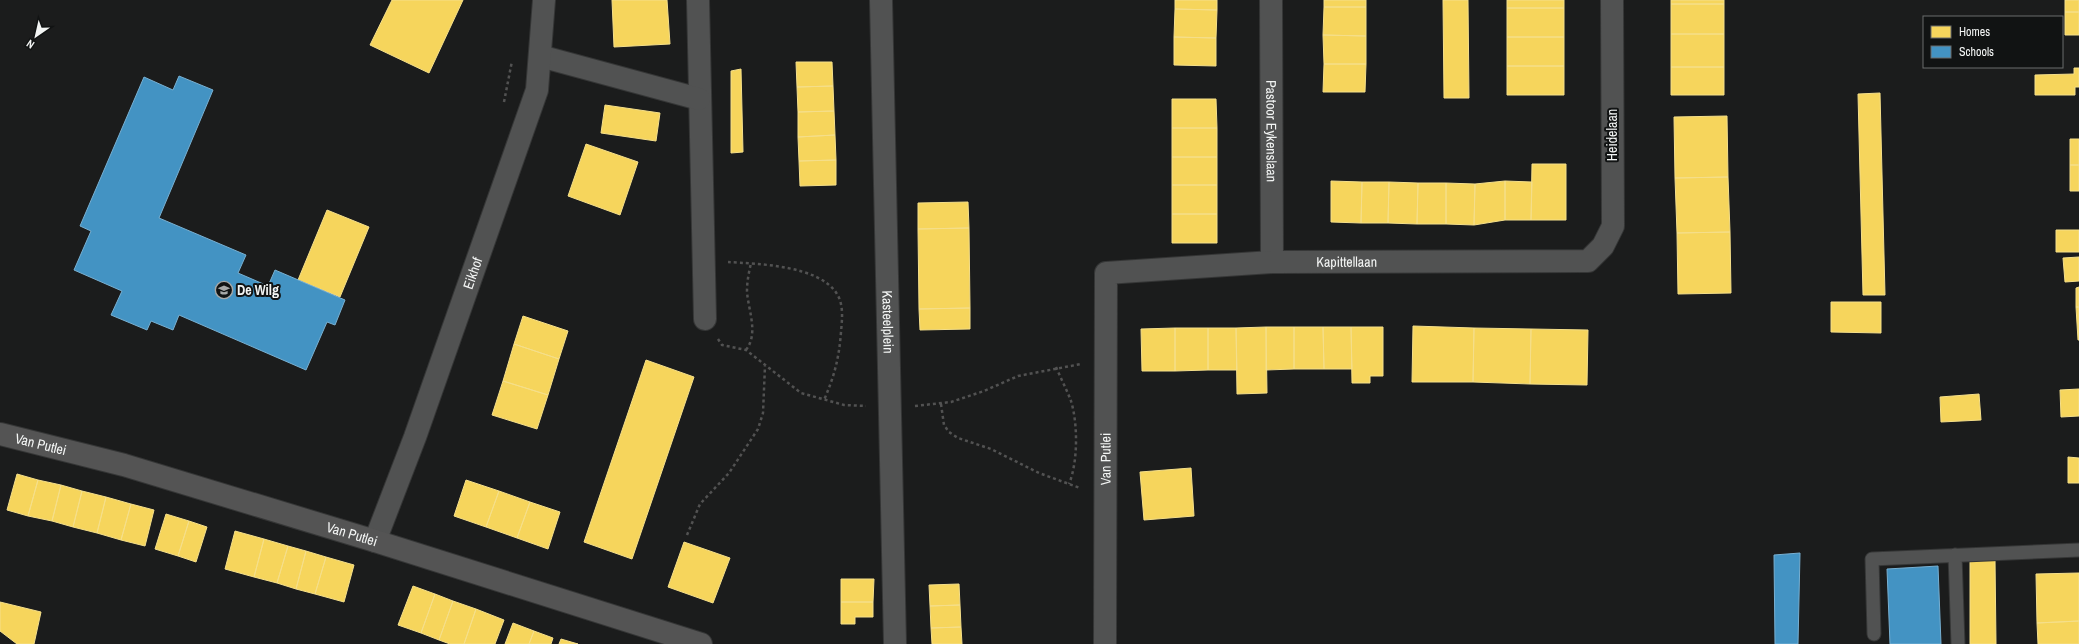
<svg xmlns="http://www.w3.org/2000/svg" width="2079" height="644" viewBox="0 0 2079 644" font-family="'Archivo Narrow',sans-serif">
<style>
.homes{fill:#f6d55c;stroke:#f5df8a}
.schools{fill:#4393c3;stroke:#78b0d2}
.lines{fill:none;stroke-linecap:round;stroke-linejoin:round}
.lane-casing{stroke:#353636;stroke-width:15}
.street-casing{stroke:#353636;stroke-width:24}
.secondary-casing{stroke:#353636;stroke-width:24}
.path{stroke:#525252;stroke-width:2.5;stroke-dasharray:3 3;stroke-linecap:butt}
.lane{stroke:#515252;stroke-width:13}
.street{stroke:#515252;stroke-width:22}
.secondary{stroke:#545454;stroke-width:22}
.labels{text-anchor:middle;dominant-baseline:central;stroke-width:4;stroke-linejoin:round;paint-order:stroke}
.street-label{font-size:14px;fill:#f3f5f4;stroke:#111313}
.poi-label{font-size:14px;font-weight:bold;fill:#f3f5f4;stroke:#111313;text-anchor:start}
</style>
<rect width="100%" height="100%" fill="#1b1c1c"/>
<!-- homes -->
<path class="homes" d="M392,0H463L429,73L370,45Z
M612,0H667L670,44L614,47Z
M1175,0H1217V10L1175,9Z
M1324,0H1366V7H1324Z
M1443,0H1468L1469,98H1444Z
M1507,0H1564V8H1507Z
M1671,0H1724V4H1671Z
M2065,0H2079V12H2065Z
M1671,4H1724V34H1671Z
M1324,7H1366V36L1323,35Z
M1507,8H1564V37H1507Z
M1175,9L1217,10L1216,38L1174,37Z
M2065,12H2079V35H2065Z
M1671,34H1724V67H1671Z
M1323,35L1366,36V64H1324Z
M1174,37L1216,38V66L1174,65Z
M1507,37H1564V66H1507Z
M796,62H832L833,86L797,87Z
M1324,64H1366L1365,92H1323Z
M1507,66H1564V95H1507Z
M1671,67H1724V95H1671Z
M2074,68H2079V87H2075V95H2035V75L2074,74Z
M741,69L743,152L731,153V71Z
M833,86L834,111L798,112L797,87Z
M1880,93L1885,295H1863L1858,94Z
M1172,99H1216L1217,128H1172Z
M605,105L660,113L656,141L601,133Z
M834,111L835,135L798,137V112Z
M1727,116L1728,177L1675,178L1674,117Z
M1172,128H1217V157H1172Z
M835,135L836,160L799,161L798,137Z
M2070,139H2079V165H2070Z
M586,144L638,162L620,215L568,196Z
M1172,157H1217V185H1172Z
M836,160V185L800,186L799,161Z
M1532,164H1566V220H1531Z
M2070,165H2079V191H2070Z
M1728,177L1730,232L1677,233L1675,178Z
M1331,181L1362,182L1361,223L1331,222Z
M1505,181L1532,182L1531,220H1505Z
M1505,181V220L1474,225L1475,184Z
M1362,182H1389L1388,223H1361Z
M1389,182L1418,183L1417,224L1388,223Z
M1418,183H1446V224H1417Z
M1446,183L1475,184L1474,225L1446,224Z
M1172,185H1217V214H1172Z
M968,202L969,228L918,229V203Z
M327,210L369,227L340,297L298,280Z
M1172,214H1217V243H1172Z
M969,228L970,308L919,309L918,229Z
M2056,230H2079V252H2056Z
M1730,232L1731,293L1678,294L1677,233Z
M2079,257V281L2065,282L2063,258Z
M2079,287V307H2076V288Z
M1831,302H1881V333L1831,332Z
M2076,307H2079V340H2078Z
M970,308V329L920,330L919,309Z
M523,316L568,331L559,359L514,344Z
M1413,326L1474,328L1473,382H1412Z
M1266,327L1267,393L1237,394L1236,328Z
M1266,327H1294V369L1266,370Z
M1294,327H1323L1324,369H1294Z
M1323,327H1351L1352,369H1324Z
M1351,327H1383V376H1370V383H1352Z
M1175,328V371H1142L1141,329Z
M1175,328H1208V370L1175,371Z
M1208,328H1236L1237,370H1208Z
M1474,328L1531,329L1530,384L1473,382Z
M1531,329L1588,330L1587,385L1530,384Z
M514,344L559,359L548,395L503,381Z
M646,360L694,377L632,559L584,542Z
M503,381L548,395L537,429L492,415Z
M2079,389V416L2061,417L2060,390Z
M1979,394L1981,420L1941,422L1940,397Z
M2068,457L2079,458V483H2068Z
M1191,468L1194,516L1144,520L1140,472Z
M17,474L38,480L28,516L7,510Z
M38,480L61,485L52,521L28,516Z
M466,480L499,491L486,527L454,516Z
M61,485L82,491L73,527L52,521Z
M82,491L106,497L97,533L73,527Z
M499,491L530,502L517,538L486,527Z
M106,497L131,504L121,540L97,533Z
M530,502L560,512L548,549L517,538Z
M131,504L154,510L145,546L121,540Z
M166,514L189,521L178,556L155,549Z
M189,521L207,527L196,562L178,556Z
M235,531L264,539L254,577L225,569Z
M264,539L288,546L277,583L254,577Z
M684,542L730,558L713,603L668,587Z
M288,546L306,551L296,589L277,583Z
M306,551L326,557L315,594L296,589Z
M326,557L354,565L344,602L315,594Z
M1970,559H1995L1996,644H1970Z
M2079,573V621L2037,623L2036,574Z
M841,579H874L873,602H841Z
M959,584L960,605L930,606L929,585Z
M413,586L435,594L421,633L398,625Z
M435,594L453,601L439,640L421,633Z
M453,601L476,609L464,644H450L439,640Z
M0,602L41,612L34,644H17L0,631Z
M841,602H873V617H855V624H841Z
M960,605L961,627L931,628L930,606Z
M476,609L504,620L495,644H464Z
M2079,621V644H2038L2037,623Z
M513,623L534,631L529,644H505Z
M961,627L962,644H932L931,628Z
M534,631L553,638L551,644H529Z
M561,639L578,644H559Z"/>
<!-- schools -->
<path class="schools" d="M179,76L213,90L159,218L246,255L238,273L268,286L275,270L345,300L335,325L327,322L306,370L179,315L173,330L151,321L147,330L111,315L122,291L74,270L91,231L80,226L144,77L173,90Z
M1800,553L1798,644H1775L1774,555Z
M1938,566L1941,644H1890L1887,569Z"/>
<g class="lines">
<defs>
<path id="lane" d="M1955,555L1958,644
M1874,634L1872,559L2079,550"/>
<g id="street">
<path d="M698,0L705,319"/>
<path id="s1" d="M881,0L895,644"/>
<path id="s2" d="M1271,0L1272,262"/>
<path d="M540,56L699,99"/>
<path id="s3" d="M375,541L415,437L537,90L544,0"/>
<path id="s4" d="M1105,644L1106,273L1272,262L1588,261L1603,246L1613,226L1612,0"/>
</g>
<g id="secondary">
<path id="s5" d="M0,434L124,465L375,541L701,644"/>
</g>
</defs>
<!-- lane casing -->
<use href="#lane" class="lane-casing"/>
<!-- street casing -->
<use href="#street" class="street-casing"/>
<!-- secondary casing -->
<use href="#secondary" class="secondary-casing"/>
<!-- path -->
<path class="path" d="M504,102L512,61
M728,262C758,264 819,265 837,294C844,305 842,320 841,332C839,359 834,377 824,400
M718,339L722,345L746,350L801,393L844,405L866,406
M746,350C759,333 748,310 747,291C747,281 749,272 751,263
M1056,367C1061,379 1067,390 1071,401C1078,424 1078,462 1069,484
M941,404L944,425L949,432L958,438L991,449L1039,473L1080,488
M915,406L951,402L984,391L1018,376L1081,364
M687,535L700,504L729,473L758,429L763,413L765,366"/>
<!-- lane -->
<use href="#lane" class="lane"/>
<!-- street -->
<use href="#street" class="street"/>
<!-- secondary -->
<use href="#secondary" class="secondary"/>
</g>
<!-- icons -->
<defs>
<symbol id="school-ring" viewBox="-11 -11 22 22"><circle r="9.5" fill="#111313" stroke="#a7a9a8" stroke-width="1.5"/><path d="M0-5L7-2L0 1L-7-2ZM-4 1L0 2.5L4 1V4Q0 6-4 4Z" fill="#a7a9a8"/></symbol>
</defs>
<g fill-rule="evenodd">
<use href="#school-ring" x="214" y="280" width="20" height="20"/>
</g>
<g class="labels">
<!-- street labels -->
<g class="street-label">
<text stroke="none"><textPath href="#s2" startOffset="131">Pastoor Eykenslaan</textPath></text>
<text transform="translate(1612 135) rotate(-90)">Heidelaan</text>
<text stroke="none"><textPath href="#s4" startOffset="612">Kapittellaan</textPath></text>
<text stroke="none"><textPath href="#s3" startOffset="285">Eikhof</textPath></text>
<text stroke="none"><textPath href="#s1" startOffset="322">Kasteelplein</textPath></text>
<text stroke="none"><textPath href="#s5" startOffset="42">Van Putlei</textPath></text>
<text stroke="none"><textPath href="#s4" startOffset="185">Van Putlei</textPath></text>
<text stroke="none"><textPath href="#s5" startOffset="366">Van Putlei</textPath></text>
</g>
<!-- poi labels -->
<g class="poi-label">
<text x="237" y="290">De Wilg</text>
</g>
</g>
<!-- legend -->
<rect x="1923" y="16" width="140" height="52" fill="#111313" stroke="#6b6d6d"/>
<rect x="1931" y="26" width="20" height="12" fill="#f6d55c" stroke="#6b6d6d"/>
<text x="1959" y="36" font-size="12" fill="#f3f5f4">Homes</text>
<rect x="1931" y="46" width="20" height="12" fill="#4393c3" stroke="#6b6d6d"/>
<text x="1959" y="56" font-size="12" fill="#f3f5f4">Schools</text>
<!-- north arrow -->
<g transform="translate(36 36) rotate(214)" stroke="#111313" stroke-width="3" paint-order="stroke">
<path d="M0-3L7 15L0 10L-7 15Z" fill="#f3f5f4"/>
<text y="-6" font-size="11" font-weight="bold" text-anchor="middle" fill="#f3f5f4">N</text>
</g>
</svg>
